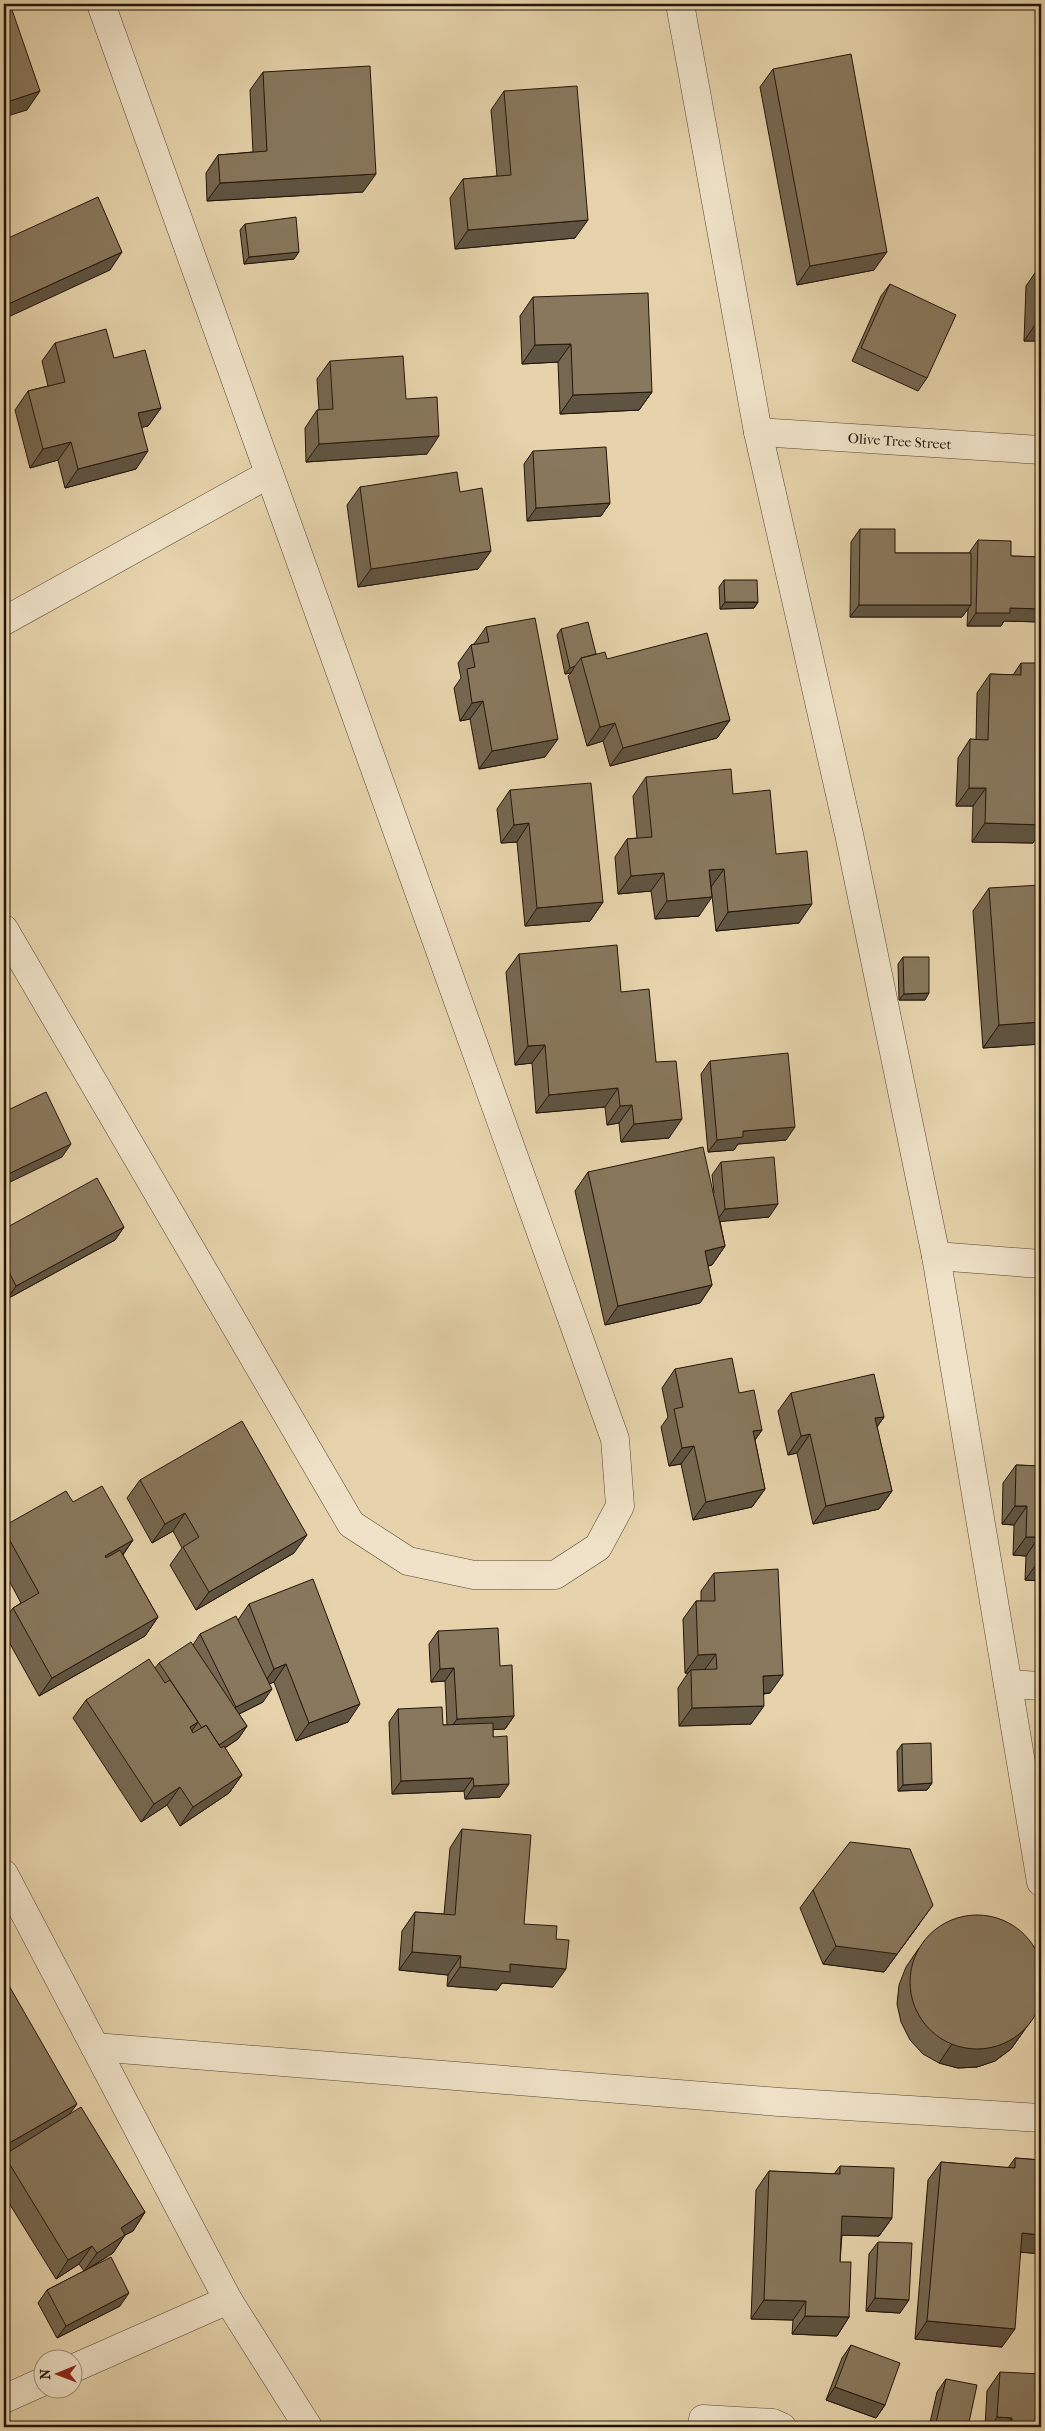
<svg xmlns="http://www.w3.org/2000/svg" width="1045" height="2431" viewBox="0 0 1045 2431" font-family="'IM FELL French Canon',serif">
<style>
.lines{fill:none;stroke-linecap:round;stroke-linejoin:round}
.minor-casing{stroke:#544432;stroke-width:29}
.minor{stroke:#efe2c8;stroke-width:28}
.wall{fill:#756750;stroke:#231509}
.shaded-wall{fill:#5f5441;stroke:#231509}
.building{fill:#88785d;stroke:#231509}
.labels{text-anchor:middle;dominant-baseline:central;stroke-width:5;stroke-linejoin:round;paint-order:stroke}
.street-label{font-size:14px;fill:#231509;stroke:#efe2c8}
</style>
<rect width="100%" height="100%" fill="#e6d3ab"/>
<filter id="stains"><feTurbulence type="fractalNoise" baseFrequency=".004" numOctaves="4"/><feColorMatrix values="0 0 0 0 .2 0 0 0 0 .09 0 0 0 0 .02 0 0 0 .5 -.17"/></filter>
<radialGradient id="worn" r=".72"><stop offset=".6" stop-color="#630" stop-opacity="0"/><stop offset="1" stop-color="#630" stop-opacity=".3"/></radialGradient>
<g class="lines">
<defs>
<g id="minor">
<path d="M680,4L758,432L849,834L936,1256L1041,1882"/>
<path id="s1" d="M758,432L1041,450"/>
<path d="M4,621L269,474"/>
<path d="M4,929L351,1524L408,1561L474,1575H555L598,1547L620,1506L615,1439L101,4"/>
<path d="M936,1256L1041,1264"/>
<path d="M1008,1684L1041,1686"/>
<path d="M4,1874L228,2300L308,2427"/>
<path d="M95,2047L779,2102L1041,2118"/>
<path d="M72,2369L228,2300"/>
<path d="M4,2399L42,2382"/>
<path d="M703,2419L773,2423L782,2427"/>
</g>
</defs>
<!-- minor casing -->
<use href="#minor" class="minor-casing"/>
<!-- minor -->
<use href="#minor" class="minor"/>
</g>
<!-- wall -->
<path class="wall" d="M773,69L874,270L797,285L760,87Z
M263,72L363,192L207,201L206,173L218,155L253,152L250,90Z
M504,91L575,238L455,249L450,198L463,179L497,176L491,110Z
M245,224L294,259L244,264L240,230Z
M1039,267H1041V341H1024L1026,286Z
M890,284L927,378L918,391L852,361L881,296Z
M533,297L652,392L639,410L560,414L558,362L522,364L520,316Z
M55,343L114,358L161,408L148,426L142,427L136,469L65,488L58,460L30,468L15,410L28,391L48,386L42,361Z
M330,361L427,454L306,462L305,428L317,410H319L317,379Z
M533,451L610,503L601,516L527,521L524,464Z
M360,487L460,492L478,569L358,587L347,505Z
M860,529L895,553H969L978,540L1011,556L1041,557V622L1004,621L1001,626H967L968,609L962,617H850L851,542Z
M724,580L758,602L754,608L720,609L719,587Z
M486,627L545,757L479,769L470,719L460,721L454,688L461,678L458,663L471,645L474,644Z
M561,629L596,654L730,720L717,738L610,766L603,741L587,746L568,676L571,673L565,674L557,635Z
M1021,663L1033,843L972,842L973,806H956L958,758L970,739L976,740L977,693L990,674L1013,675Z
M646,777L733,794L776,854L799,923L716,931L711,887L699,916L655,919L651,891L618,894L615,857L627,839L637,838L633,796Z
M510,790L603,902L590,921L525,926L517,842L501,843L497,809Z
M989,888L1041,1044L983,1048L973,911Z
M519,954L621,992L656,1062L669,1138L621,1142L619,1123L607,1125L605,1107L536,1113L532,1063L515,1065L506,972Z
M903,957L925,1000H899L898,964Z
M710,1061L786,1140L738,1144L734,1150L708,1152L701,1074Z
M721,1162L769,1217L720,1221L725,1246L712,1265L708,1266L712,1285L700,1303L605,1325L575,1191L588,1172L714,1193L712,1175Z
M124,1227L115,1240L7,1299L4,1292V1229Z
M675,1369L739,1393L762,1430L755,1440L765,1489L752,1507L693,1520L681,1464L669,1466L661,1427L668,1417L662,1388Z
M791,1393L884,1417L877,1427L892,1491L879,1509L813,1524L797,1453L788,1455L778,1411Z
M1016,1465L1041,1466V1581L1025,1580L1026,1556L1013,1555L1014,1525L1002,1524L1003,1483Z
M140,1480L294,1553L196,1610L170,1565L182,1548L173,1531L152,1543L127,1498Z
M73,1502L133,1540L123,1555L158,1617L145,1636L39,1696L4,1633V1621L13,1608L21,1603L4,1571V1526Z
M714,1573L770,1693L764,1694L751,1724L679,1726L678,1688L688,1673H685L683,1619L696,1601H701V1591Z
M249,1604L348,1722L296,1741L274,1682L269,1684L263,1702L239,1714L247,1726L238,1739L225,1748L242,1775L229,1793L180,1826L167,1805L141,1822L73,1718L86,1700L155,1668L159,1663L193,1645L200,1634L238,1620Z
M438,1631L500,1666L514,1716L505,1729H493V1737L500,1797L465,1799L464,1791L392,1794L389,1722L398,1709L443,1725H447L445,1681L431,1682L429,1644Z
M902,1744L932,1783L927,1790L898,1791L897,1751Z
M462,1829L524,1924L553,1987L502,1983L497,1990L447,1986L448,1975L399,1970L402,1931L415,1912L444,1914L450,1848Z
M813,1890L920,1923L884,1972L823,1964L800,1908Z
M919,1948L1035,2015L1011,2049L995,2061L977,2067L958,2068L939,2063L923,2054L910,2040L901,2022L897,2004L899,1985L906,1967Z
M4,1977L70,2114L145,2212L133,2231L125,2235L113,2253L85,2271L120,2306L57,2338L38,2303L47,2290L84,2271L79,2264L56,2279L4,2195Z
M1015,2158L1041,2160V2254L1021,2252L1002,2347L915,2339L928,2180L941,2162L1008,2168Z
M840,2166L892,2218L879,2236L842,2235L840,2262L849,2317L837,2336L792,2334L793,2320L751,2319L756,2190L769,2171L834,2174Z
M878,2242L900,2313L866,2311L869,2254Z
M851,2345L885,2405L876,2418L826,2400L842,2358Z
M1000,2372L1041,2427H985L987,2391Z
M946,2379L968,2427H929L937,2392Z"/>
<!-- shaded-wall -->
<path class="shaded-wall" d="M40,91L27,110L4,117V103Z
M376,174L363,192L207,201L220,183Z
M588,220L575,238L455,249L468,230Z
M122,252L110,270L4,319V306Z
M299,252L294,259L244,264L249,257Z
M887,252L874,270L797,285L810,266Z
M1037,322H1041V341H1024Z
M571,344L558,362L522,364L535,345Z
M652,392L639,410L560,414L573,395Z
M161,408L148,426L126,431L138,413Z
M439,436L427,454L306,462L319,444Z
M71,442L58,460L30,468L43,449Z
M148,451L136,469L65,488L78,469Z
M610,503L601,516L527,521L536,508Z
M491,551L478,569L358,587L371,569Z
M725,602H758L754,608L720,609Z
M859,605H971L962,617H850Z
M1010,608L1041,609V622L1004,621L1001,626H967L976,613Z
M575,666L571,673L565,674L570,668Z
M483,701L470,719L460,721L472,703Z
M730,720L717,738L610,766L623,748Z
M615,723L603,741L587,746L600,727Z
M558,739L545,757L479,769L492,751Z
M969,788H986L973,806H956Z
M529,823L517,842L501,843L514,825Z
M985,823L1041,825V831L1033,843L972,842Z
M724,869L711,887L709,870Z
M664,873L651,891L618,894L631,876Z
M712,897L699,916L655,919L667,901Z
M603,902L590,921L525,926L537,908Z
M812,904L799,923L716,931L728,912Z
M929,993L925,1000H899L904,994Z
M1041,1022V1044L983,1048L999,1025Z
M545,1045L532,1063L515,1065L528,1046Z
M618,1088L605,1107L536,1113L549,1095Z
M632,1105L619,1123L607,1125L620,1106Z
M682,1119L669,1138L621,1142L634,1124Z
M795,1127L786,1140L738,1144L734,1150L708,1152L717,1140L743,1131Z
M71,1144L62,1157L4,1185V1176Z
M778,1204L769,1217L716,1222L725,1209Z
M124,1227L115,1240L7,1299L16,1286Z
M725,1246L712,1265L692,1269L705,1251Z
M712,1285L700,1303L605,1325L618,1306Z
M884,1417L871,1435L875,1418Z
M762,1430L749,1448L753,1431Z
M810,1434L797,1453L788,1455L801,1436Z
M694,1446L681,1464L669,1466L682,1448Z
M765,1489L752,1507L693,1520L706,1502Z
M892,1491L879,1509L813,1524L826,1506Z
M1015,1506H1027L1014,1525L1002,1524Z
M185,1513L173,1531L152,1543L165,1524Z
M307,1535L294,1553L196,1610L209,1592Z
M1026,1537H1039L1026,1556L1013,1555Z
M133,1540L120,1558L92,1574L105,1556Z
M1038,1562H1041V1581L1025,1580Z
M158,1617L145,1636L39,1696L52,1678Z
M716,1654L703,1672L691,1670L688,1673H685L698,1655Z
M286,1664L274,1682L261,1687L274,1669Z
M454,1668L445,1681L431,1682L440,1669Z
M783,1675L770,1693L750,1694L763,1676Z
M272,1689L263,1702L227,1720L236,1707Z
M360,1704L348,1722L296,1741L309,1723Z
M764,1706L751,1724L679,1726L692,1708Z
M514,1716L505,1729L448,1732L457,1719Z
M198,1722L185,1741L190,1727Z
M247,1726L238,1739L206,1760L215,1747Z
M242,1775L229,1793L180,1826L193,1807Z
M473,1778L464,1791L392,1794L401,1781Z
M932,1783L927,1790L898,1791L903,1785Z
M509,1784L500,1797L465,1799L474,1786Z
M180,1787L167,1805L141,1822L154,1804Z
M933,1905L884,1972L823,1964L836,1946Z
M412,1952L461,1956L448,1975L399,1970Z
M510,1964L566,1969L553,1987L502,1983L497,1990L447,1986L460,1967Z
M1035,2015L1011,2049L995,2061L977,2067L958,2068L939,2063L952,2044Z
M77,2104L64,2122L4,2155V2146Z
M145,2212L133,2231L125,2235L113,2253L84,2271L97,2253L121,2228Z
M842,2216L892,2218L879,2236L829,2235Z
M1022,2233L1041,2235V2254L1009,2251Z
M92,2246L79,2264L56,2279L68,2260Z
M129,2293L120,2306L57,2338L66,2326Z
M875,2298L909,2300L900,2313L866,2311Z
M764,2300L806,2301L793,2320L751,2319Z
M805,2316L849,2317L837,2336L792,2334Z
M927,2321L1015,2329L1002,2347L915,2339Z
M835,2387L885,2405L876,2418L826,2400Z
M997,2417L1012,2418L1005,2427H990Z"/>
<!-- building -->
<path class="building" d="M4,4H10L40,91L4,103Z
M851,54L887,252L810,266L773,69Z
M370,66L376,174L220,183L218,155L267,151L263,72Z
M577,86L588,220L468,230L463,179L511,175L504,91Z
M98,197L122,252L4,306V240Z
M296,217L299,252L249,257L245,224Z
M1039,267H1041V322H1037Z
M890,284L956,315L927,378L861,348Z
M648,293L652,392L573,395L571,344L535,345L533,297Z
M106,329L114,358L145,350L161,408L138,413L148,451L78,469L71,442L43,449L28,391L65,382L55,343Z
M403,356L406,399L437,397L439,436L319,444L317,410L333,409L330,361Z
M606,447L610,503L536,508L533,451Z
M457,472L460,492L482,488L491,551L371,569L360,487Z
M860,529H895V553H971V605H859Z
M978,540L1011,541V556L1041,557V609L1010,608V613H976Z
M724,580H757L758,602H725Z
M535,618L558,739L492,751L483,701L472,703L467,669L475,667L471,645L489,642L486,627Z
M588,622L596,654L581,658L575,666L570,668L561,629Z
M707,633L730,720L623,748L615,723L600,727L581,658L605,652L607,659Z
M1021,663H1041V825L985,823L986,788H969L970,739L988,740L990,674L1021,675Z
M731,769L733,794L770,790L776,854L807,851L812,904L728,912L724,869L709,870L712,897L667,901L664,873L631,876L627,839L652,837L646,777Z
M591,783L603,902L537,908L529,823L514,825L510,790Z
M1041,885V1022L999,1025L989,888Z
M617,945L621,992L649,989L656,1062L676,1061L682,1119L634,1124L632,1105L620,1106L618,1088L549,1095L545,1045L528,1046L519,954Z
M903,957H929V993L904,994Z
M788,1053L795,1127L743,1131V1137L717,1140L710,1061Z
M46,1092L71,1144L4,1176V1112Z
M703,1147L725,1246L705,1251L712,1285L618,1306L588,1172Z
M774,1157L778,1204L725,1209L721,1162Z
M97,1178L124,1227L16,1286L4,1262V1229Z
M732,1358L739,1393L754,1390L762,1430L753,1431L765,1489L706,1502L694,1446L682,1448L674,1409L683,1407L675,1369Z
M874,1374L884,1417L875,1418L892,1491L826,1506L810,1434L801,1436L791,1393Z
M242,1421L307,1535L209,1592L183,1547L199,1537L185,1513L165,1524L140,1480Z
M1016,1465L1041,1466V1562H1038L1039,1537H1026L1027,1506H1015Z
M102,1486L133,1540L105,1556L106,1558L120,1550L158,1617L52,1678L13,1608L39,1593L4,1530V1526L66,1491L73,1502Z
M778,1569L783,1675L763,1676L764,1706L692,1708L691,1670L717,1669L716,1654L698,1655L696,1601H715L714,1573Z
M4,1575L7,1581L4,1583Z
M313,1579L360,1704L309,1723L286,1664L274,1669L249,1604Z
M236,1616L272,1689L236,1707L200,1634Z
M498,1628L500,1666L512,1665L514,1716L457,1719L454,1668L440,1669L438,1631Z
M191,1642L247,1726L219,1745L206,1725L202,1728L159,1663Z
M149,1659L165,1683L170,1680L198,1722L190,1727L193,1733L206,1725L221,1748L224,1746L242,1775L193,1807L180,1787L154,1804L86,1700Z
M442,1707L443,1725L493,1723V1737L507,1736L509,1784L474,1786L473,1778L401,1781L398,1709Z
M931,1743L932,1783L903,1785L902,1744Z
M462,1829L531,1835L524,1924L557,1926L556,1939L569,1940L566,1969L510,1964V1972L460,1967L461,1956L412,1952L415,1912L455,1915Z
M850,1842L910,1849L933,1905L897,1954L836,1946L813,1890Z
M910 1982a67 67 0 1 1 134 0a67 67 0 1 1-134 0Z
M4,1977L77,2104L4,2146Z
M81,2107L145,2212L121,2228L125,2235L97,2253L92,2246L68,2260L4,2155Z
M1015,2158L1041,2160V2235L1022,2233L1015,2329L927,2321L941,2162L1015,2168Z
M840,2166L894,2168L892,2218L842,2216L840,2262H851L849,2317L805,2316L806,2301L764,2300L769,2171L840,2174Z
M878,2242L912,2243L909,2300L875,2298Z
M111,2257L129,2293L66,2326L47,2290Z
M851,2345L900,2363L885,2405L835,2387Z
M1000,2372L1041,2374V2427H1011L1012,2418L997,2417Z
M946,2379L977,2385L968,2427H935Z"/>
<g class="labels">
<!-- street labels -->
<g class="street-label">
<text stroke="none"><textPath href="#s1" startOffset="142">Olive Tree Street</textPath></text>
</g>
</g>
<!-- margin -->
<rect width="1045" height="2431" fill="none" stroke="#e6d3ab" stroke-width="20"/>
<rect x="5" y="5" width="1035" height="2421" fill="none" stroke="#231509" stroke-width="2.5"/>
<rect x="10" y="10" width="1025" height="2411" fill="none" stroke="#231509"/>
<!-- north arrow -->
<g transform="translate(58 2374) rotate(269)"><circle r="24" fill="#efe2c8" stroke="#9d907c"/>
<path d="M0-4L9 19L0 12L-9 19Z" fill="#8f2418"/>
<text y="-8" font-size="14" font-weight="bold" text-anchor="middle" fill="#231509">N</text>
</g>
<rect width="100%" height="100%" filter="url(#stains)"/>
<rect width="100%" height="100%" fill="url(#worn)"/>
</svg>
